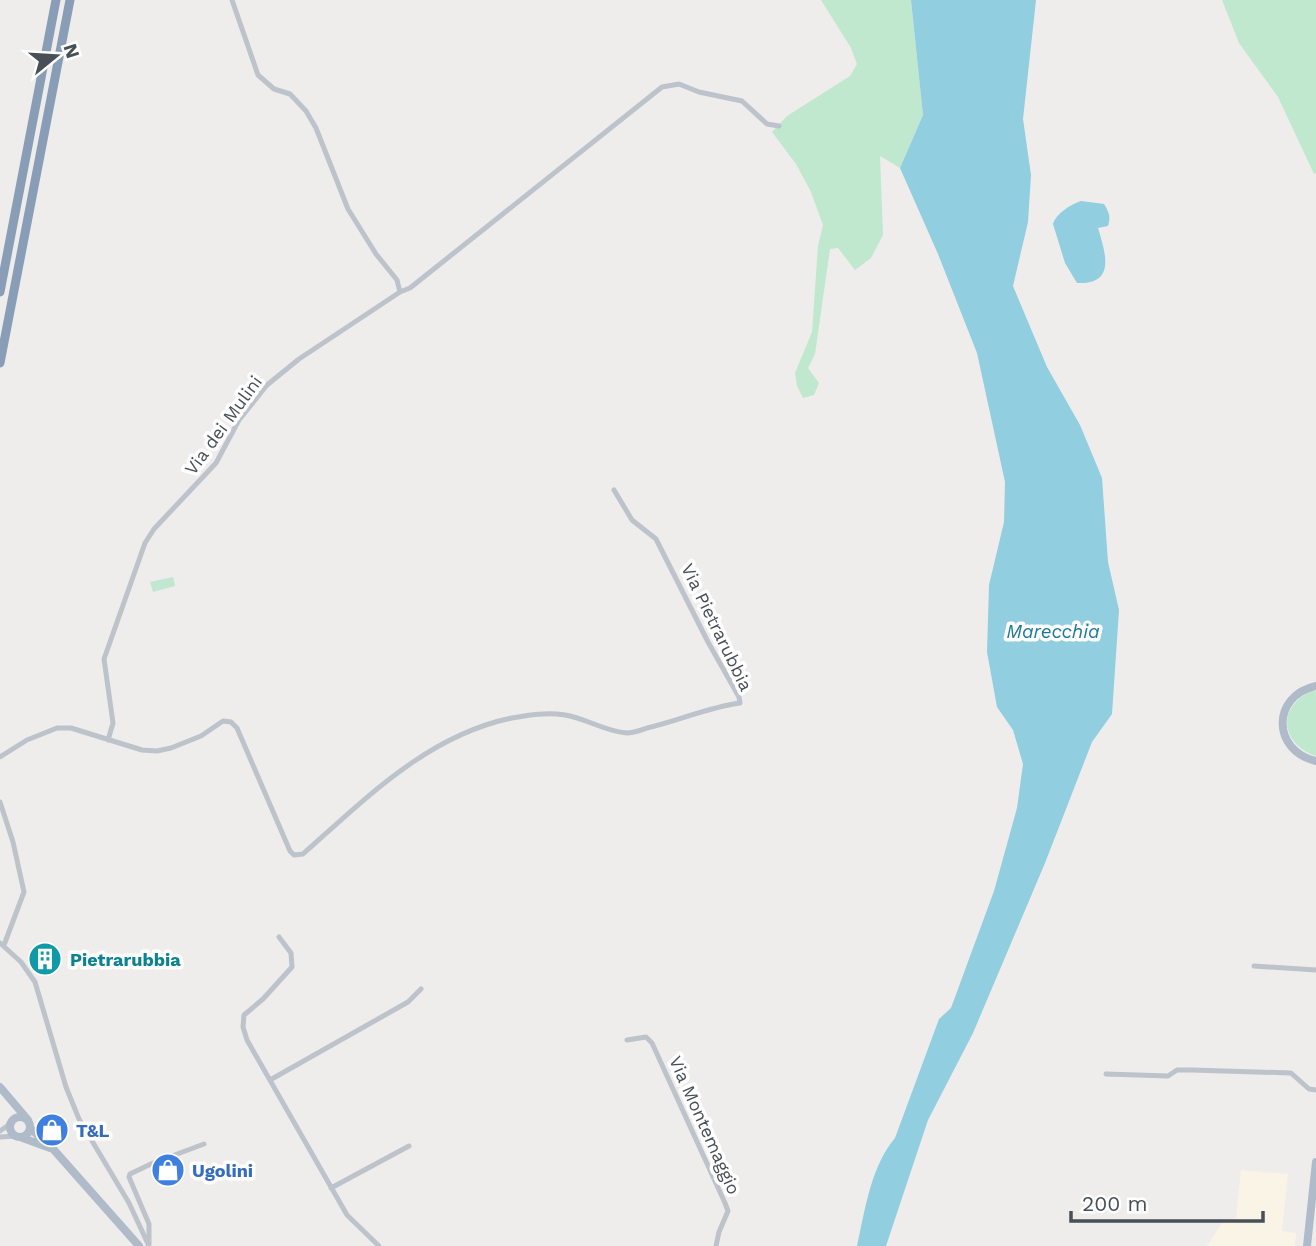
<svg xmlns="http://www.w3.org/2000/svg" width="1316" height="1246" viewBox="0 0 1316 1246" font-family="'Work Sans',sans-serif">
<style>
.commercial{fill:#f9f4e6}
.green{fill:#bfe8cf}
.water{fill:#90cee0}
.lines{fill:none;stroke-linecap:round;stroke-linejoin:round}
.minor{stroke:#bcc3ca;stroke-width:5}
.primary{stroke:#afbbc8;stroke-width:8}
.motorway{stroke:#899eb6;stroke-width:9}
.labels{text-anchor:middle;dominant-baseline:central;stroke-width:7;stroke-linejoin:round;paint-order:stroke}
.street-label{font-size:18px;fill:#474f57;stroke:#fff}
.culture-label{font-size:18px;font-weight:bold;fill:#0d838f;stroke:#fff;text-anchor:start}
.shop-label{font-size:18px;font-weight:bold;fill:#366cbe;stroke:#fff;text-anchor:start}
.water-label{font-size:19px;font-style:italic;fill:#1c7995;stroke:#fff}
</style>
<rect width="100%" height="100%" fill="#efecec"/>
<!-- commercial -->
<path class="commercial" d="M1241,1170L1288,1174L1282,1231L1296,1233L1295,1246H1207L1222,1223L1236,1218Z"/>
<!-- green -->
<path class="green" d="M821,0H911L923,115L900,168L880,156L883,235L871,258L855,270L838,248L830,249L815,354L808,368L819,383L814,395L803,398L797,386L795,373L812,332L818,246L823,225L811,192L796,164L772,132L787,116L850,76L857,64L851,48Z
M1222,0H1316V173L1314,174L1278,97L1239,43Z
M173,577L175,586L153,592L150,582Z
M1311,691H1316V756C1281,744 1276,708 1311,691Z"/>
<!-- water -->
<path class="water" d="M911,0H1036L1023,119L1031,175L1028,222L1013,286L1047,367L1080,425L1102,478L1108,562L1119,610L1112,714L1092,742L1045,863L973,1033L928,1120L886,1246H857C865,1210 871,1166 895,1138L939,1019L951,1008L994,891L1017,808L1023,764L1013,730L997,707L987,652L989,585L1004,522L1005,482L977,353L938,254L900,168L923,115Z
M1081,201L1104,204C1109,212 1111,217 1108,226L1098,228C1105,252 1117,285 1077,283L1065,263L1053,224C1056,214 1071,204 1081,201Z"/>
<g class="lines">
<!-- minor -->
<path class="minor" d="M232,0L258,75L274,89L290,94L306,111L316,128L348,209L376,254L397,280L400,292
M108,740L113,723L104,659L145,543L154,529L216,463L239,420L267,385L299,359L400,292L410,288L662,87L679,84L699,92L742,101L767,124L779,126
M0,757L27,740L57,728H71L142,750L157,751L171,748L201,736L223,721L231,722L237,728L290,851L294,855L303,854C365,799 428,735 512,718C529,715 547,712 565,715C585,718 606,732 627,733C633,733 641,730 647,728C679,721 708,707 740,703L739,697L708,642L656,539L632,520L614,490
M0,802L13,842L24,892L4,945
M279,937L291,953L292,967L263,999L244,1015L243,1027L247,1040L347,1215L379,1246
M0,943L21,962L35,982L66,1087L79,1119L129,1203L149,1246
M1254,966L1316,970
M627,1040L646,1037L652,1043L725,1203L728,1211L719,1232L716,1246
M1106,1074L1168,1076L1177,1070H1192L1291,1073L1309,1089L1316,1090
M270,1080L408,1002L421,989
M0,1131L10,1124
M0,1137L16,1136
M331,1188L409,1146
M149,1244V1224L129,1177L130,1174L153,1163L204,1144"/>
<!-- primary -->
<path class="primary" d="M1316,686C1271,696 1272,751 1316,761
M0,1087L28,1120
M10 1127a10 10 0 1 1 20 0a10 10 0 1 1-20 0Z
M30,1128L54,1150L139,1246
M20,1137L50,1148
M1307,1246L1316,1162"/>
<!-- motorway -->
<path class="motorway" d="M0,292L56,0
M0,363L70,0"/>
</g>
<!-- icons -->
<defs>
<symbol id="building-disc" viewBox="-11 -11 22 22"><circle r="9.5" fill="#0f9aa8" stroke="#fff"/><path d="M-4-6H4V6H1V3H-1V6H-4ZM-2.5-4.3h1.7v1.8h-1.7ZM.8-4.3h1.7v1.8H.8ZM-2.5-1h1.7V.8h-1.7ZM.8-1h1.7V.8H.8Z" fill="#fff"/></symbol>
<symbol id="shop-disc" viewBox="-11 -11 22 22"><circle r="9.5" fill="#3f7fe0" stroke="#fff"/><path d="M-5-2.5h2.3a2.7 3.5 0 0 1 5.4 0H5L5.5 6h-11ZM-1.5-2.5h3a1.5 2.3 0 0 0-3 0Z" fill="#fff"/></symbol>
</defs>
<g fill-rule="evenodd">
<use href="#building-disc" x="26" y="940" width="38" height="38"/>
<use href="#shop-disc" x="33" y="1111" width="38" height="38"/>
<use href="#shop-disc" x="149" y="1151" width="38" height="38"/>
</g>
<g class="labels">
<!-- street labels -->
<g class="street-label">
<text transform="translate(223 425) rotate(-54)">Via dei Mulini</text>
<text transform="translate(717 627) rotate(64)">Via Pietrarubbia</text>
<text transform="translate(705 1125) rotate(66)">Via Montemaggio</text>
</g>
<!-- culture labels -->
<g class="culture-label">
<text x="70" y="959">Pietrarubbia</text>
</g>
<!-- shop labels -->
<g class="shop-label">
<text x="76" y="1130">T&amp;L</text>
<text x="192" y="1170">Ugolini</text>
</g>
<!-- water labels -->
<g class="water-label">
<text x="1053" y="631">Marecchia</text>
</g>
</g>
<!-- north arrow -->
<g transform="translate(56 56) rotate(72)" stroke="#ffffff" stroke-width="5" paint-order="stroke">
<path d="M0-5L12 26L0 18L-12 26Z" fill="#474f57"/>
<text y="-10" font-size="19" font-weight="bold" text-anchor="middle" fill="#474f57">N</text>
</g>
<!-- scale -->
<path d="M1071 1211v10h192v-10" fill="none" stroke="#474f57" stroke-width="3.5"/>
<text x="1082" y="1211" font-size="21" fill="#474f57" stroke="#ffffff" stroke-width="5" paint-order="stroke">200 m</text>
</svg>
